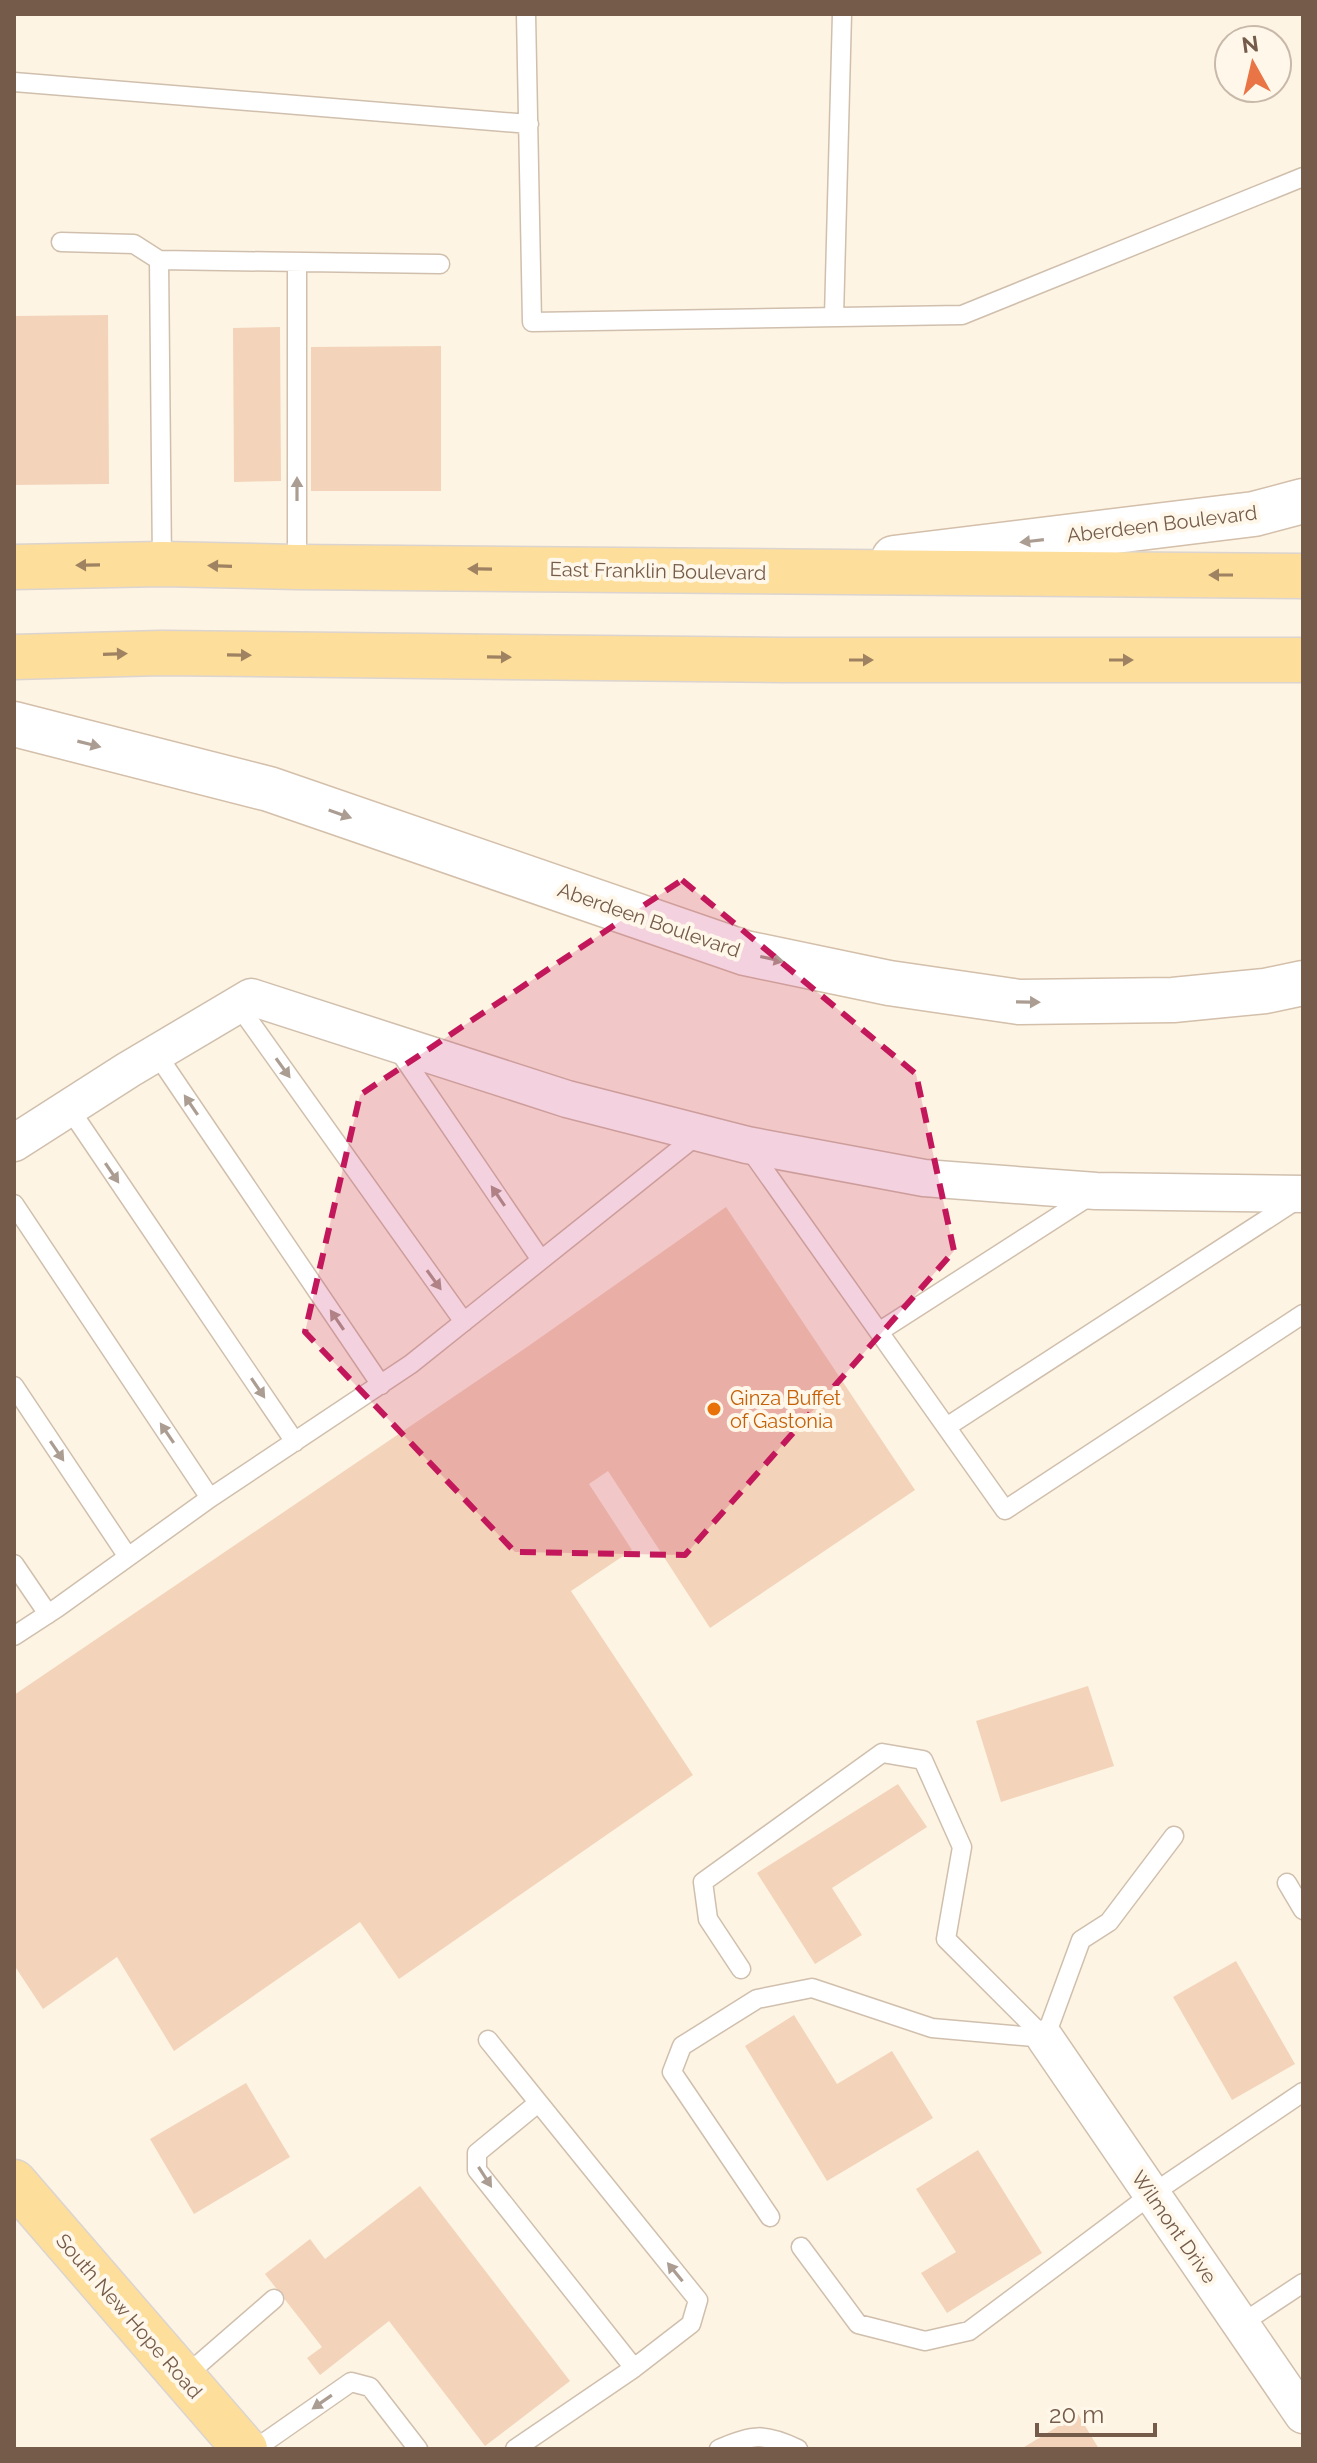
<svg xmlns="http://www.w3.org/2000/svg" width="1317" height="2463" viewBox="0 0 1317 2463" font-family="Raleway,sans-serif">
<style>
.building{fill:#f3d4ba}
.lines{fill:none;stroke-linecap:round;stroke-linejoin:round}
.service-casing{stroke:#d0bfad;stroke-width:21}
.minor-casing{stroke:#d0bfad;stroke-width:39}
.secondary-casing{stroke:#d3bfaa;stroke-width:47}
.primary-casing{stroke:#dbd4d0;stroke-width:47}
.service{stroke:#fff;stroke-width:18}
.minor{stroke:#fff;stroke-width:36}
.secondary{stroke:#fff;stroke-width:44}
.primary{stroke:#fdde9a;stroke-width:44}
.oneway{fill:#ac9d92}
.oneway2{fill:#9e8261}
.marked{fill:#c2185b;fill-opacity:0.2;stroke:#c2185b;stroke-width:6;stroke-dasharray:16 10;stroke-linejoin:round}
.food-dot{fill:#e8710a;stroke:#fff8ea;stroke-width:3}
.labels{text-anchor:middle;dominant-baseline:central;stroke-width:8;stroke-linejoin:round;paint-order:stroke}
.street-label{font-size:20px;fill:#755b49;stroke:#fff8ea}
.food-label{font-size:20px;fill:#c56008;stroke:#fff8ea;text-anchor:start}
</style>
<rect width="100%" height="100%" fill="#fdf4e3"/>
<!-- building -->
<path class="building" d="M108,315L109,484L14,485V316Z
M280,327L281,481L234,482L233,328Z
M441,346V491H311V347Z
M726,1207L915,1490L710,1628L608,1471L589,1484L632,1550L571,1591L693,1775L399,1979L360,1922L174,2051L117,1957L43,2009L14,1965V1695L527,1347Z
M1088,1686L1114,1766L1001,1802L976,1721Z
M898,1784L927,1827L832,1888L862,1935L815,1964L757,1873Z
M1236,1961L1295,2064L1232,2100L1173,1997Z
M794,2015L837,2084L892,2051L933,2118L827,2181L745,2046Z
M246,2083L290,2157L194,2214L150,2139Z
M978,2150L1042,2253L947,2313L921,2273L956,2252L916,2189Z
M420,2186L570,2381L485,2446L389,2321L320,2375L307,2358L322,2347L265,2274L310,2239L325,2259Z
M1078,2414L1099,2449H1021Z"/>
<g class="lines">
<defs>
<path id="service" d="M526,14L532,322L962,315L1303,177
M14,82L529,124
M61,242L134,244L159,260
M834,317L842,14
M162,564L159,260L440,264
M297,567V262
M238,1005L464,1322
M397,1048L541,1260
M156,1053L381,1385
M69,1108L295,1442
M748,1147L1005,1510L1303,1314
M14,1204L210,1498
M880,1331L1093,1194
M14,1386L128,1557
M948,1426L1298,1199
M14,1564L48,1614
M14,1636L57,1608L210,1498L411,1364L700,1133
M1287,1883L1303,1910
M741,1969L708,1919L703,1882L882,1753L923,1760L962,1847L946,1939L1045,2038
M1045,2038L1081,1940L1109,1922L1174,1836
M488,2040L698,2300L691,2324L634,2368L515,2449
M538,2103L477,2153V2170L634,2368
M770,2217L672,2072L682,2046L757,1999L812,1988L932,2028L1045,2038
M801,2247L858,2324L925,2341L969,2331L1152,2194L1303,2092
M1241,2324L1303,2283
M183,2378L274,2299
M255,2449L351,2382L370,2387L418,2449
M719,2449C752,2434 765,2433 798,2449"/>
<path id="minor" d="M14,1143L128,1070L251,997L567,1099L747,1145L924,1178L1096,1191L1303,1194
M1045,2038L1303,2415"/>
<path id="secondary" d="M894,558L1254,514L1303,501
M14,724L269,789L745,953L889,983L1019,1002L1173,1000L1265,991L1303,983"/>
<path id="primary" d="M14,567L162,564L297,567L1303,576
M14,657L161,653L783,660H1303
M14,2182L245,2449"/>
</defs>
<!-- service casing -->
<use href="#service" class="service-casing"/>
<!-- minor casing -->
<use href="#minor" class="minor-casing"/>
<!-- secondary casing -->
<use href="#secondary" class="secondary-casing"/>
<!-- primary casing -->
<use href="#primary" class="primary-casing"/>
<!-- service -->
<use href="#service" class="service"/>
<!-- minor -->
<use href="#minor" class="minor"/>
<!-- secondary -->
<use href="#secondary" class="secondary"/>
<!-- primary -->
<use href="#primary" class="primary"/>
</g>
<!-- one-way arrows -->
<defs><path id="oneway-solid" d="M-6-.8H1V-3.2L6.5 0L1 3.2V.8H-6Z" transform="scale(2)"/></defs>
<g class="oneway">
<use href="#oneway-solid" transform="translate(297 489) rotate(-90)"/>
<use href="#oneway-solid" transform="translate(1032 541) rotate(173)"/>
<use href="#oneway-solid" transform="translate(89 744) rotate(14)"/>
<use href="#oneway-solid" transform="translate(340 814) rotate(19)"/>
<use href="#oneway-solid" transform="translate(772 959) rotate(12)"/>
<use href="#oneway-solid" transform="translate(1028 1002) rotate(1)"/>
<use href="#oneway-solid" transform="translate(283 1068) rotate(54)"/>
<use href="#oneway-solid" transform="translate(191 1105) rotate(-124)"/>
<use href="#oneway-solid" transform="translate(112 1173) rotate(56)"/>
<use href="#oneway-solid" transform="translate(498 1196) rotate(-124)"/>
<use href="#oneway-solid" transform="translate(434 1280) rotate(54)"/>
<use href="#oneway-solid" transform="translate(337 1320) rotate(-124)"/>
<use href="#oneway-solid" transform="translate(258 1388) rotate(56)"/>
<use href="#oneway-solid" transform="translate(167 1433) rotate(-124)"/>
<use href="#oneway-solid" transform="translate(57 1451) rotate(56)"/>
<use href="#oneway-solid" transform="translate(485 2177) rotate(57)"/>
<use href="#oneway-solid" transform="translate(675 2272) rotate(-129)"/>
<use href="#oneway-solid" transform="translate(322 2402) rotate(145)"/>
</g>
<g class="oneway2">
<use href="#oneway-solid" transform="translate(88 565) rotate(179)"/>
<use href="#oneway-solid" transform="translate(220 566) rotate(-178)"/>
<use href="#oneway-solid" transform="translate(480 569) rotate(-179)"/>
<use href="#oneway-solid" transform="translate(1221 575) rotate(-180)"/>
<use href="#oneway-solid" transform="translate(115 654) rotate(-2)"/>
<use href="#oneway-solid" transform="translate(239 655) rotate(1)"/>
<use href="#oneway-solid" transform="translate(499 657) rotate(1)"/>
<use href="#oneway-solid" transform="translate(861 660)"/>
<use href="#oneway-solid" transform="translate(1121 660)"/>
</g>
<!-- marked area -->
<path class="marked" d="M682,880L916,1074L954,1251L685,1555L515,1552L305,1332L360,1095Z"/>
<!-- markers -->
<circle class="food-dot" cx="714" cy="1409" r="8"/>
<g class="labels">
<!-- street labels -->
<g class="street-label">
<text transform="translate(1162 524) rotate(-7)">Aberdeen Boulevard</text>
<text transform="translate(658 571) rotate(1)">East Franklin Boulevard</text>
<text transform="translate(649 920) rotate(19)">Aberdeen Boulevard</text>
<text transform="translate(1174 2227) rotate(55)">Wilmont Drive</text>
<text transform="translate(129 2316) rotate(49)">South New Hope Road</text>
</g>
<!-- food labels -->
<g class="food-label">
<text x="730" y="1398">Ginza Buffet<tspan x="730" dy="23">of Gastonia</tspan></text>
</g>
</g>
<!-- border -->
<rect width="1317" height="2463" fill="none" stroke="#755b49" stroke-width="32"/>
<!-- north arrow -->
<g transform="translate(1253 64) rotate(352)"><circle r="38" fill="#fff8ea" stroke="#c8b9aa" stroke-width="2"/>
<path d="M0-6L14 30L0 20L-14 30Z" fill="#e97446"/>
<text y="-12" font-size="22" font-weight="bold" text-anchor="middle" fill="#755b49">N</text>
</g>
<!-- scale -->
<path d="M1037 2423v12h118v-12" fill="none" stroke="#755b49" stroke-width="4"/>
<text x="1049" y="2423" font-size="24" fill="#755b49" stroke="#fff8ea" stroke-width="6" paint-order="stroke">20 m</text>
</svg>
